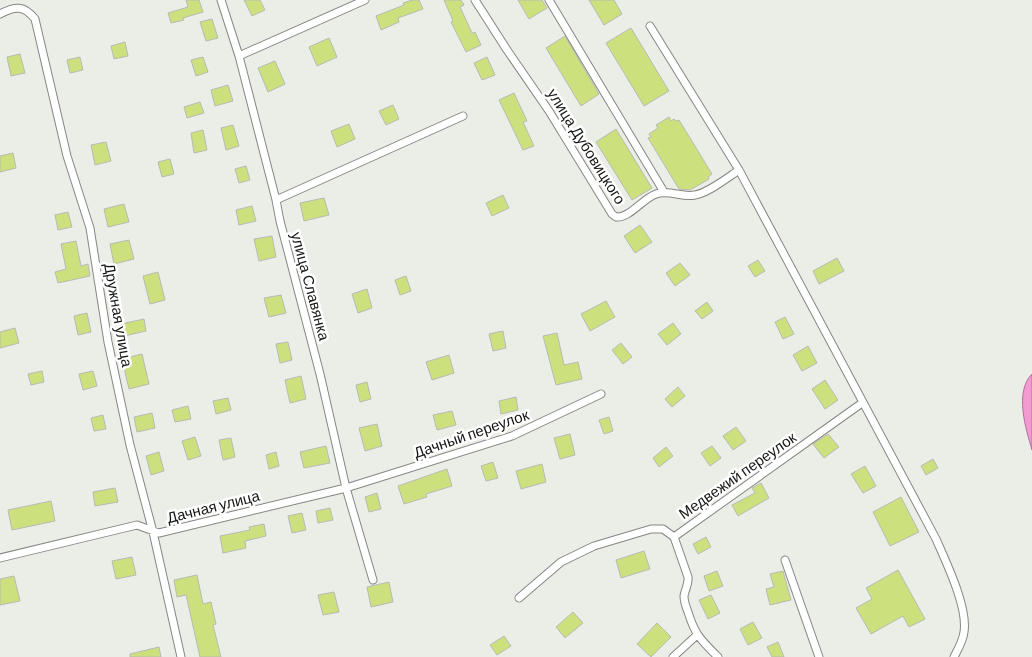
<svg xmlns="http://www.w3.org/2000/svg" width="1032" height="657" viewBox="0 0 1032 657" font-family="Barlow,sans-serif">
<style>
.water{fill:#f49ad3;stroke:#b17299}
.building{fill:#cce17d;stroke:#b9bab5}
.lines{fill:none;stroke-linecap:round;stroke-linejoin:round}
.minor-casing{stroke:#858782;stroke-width:9}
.minor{stroke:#fff;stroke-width:7}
.labels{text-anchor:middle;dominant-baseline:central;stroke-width:5;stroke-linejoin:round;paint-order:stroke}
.street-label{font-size:15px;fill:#151513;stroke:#fff}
</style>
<rect width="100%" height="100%" fill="#ebede7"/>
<!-- water -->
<path class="water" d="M1032,374V450C1026,429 1014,392 1032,374Z"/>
<!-- building -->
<path class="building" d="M186,0H199L203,12L183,18L184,20L171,23L168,13L188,7Z
M244,0H260L265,10L252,16Z
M412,0H419L423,9L398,18L399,22L381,30L376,16L404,5L403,3Z
M444,0H461L464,5L460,7L472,33L475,32L481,45L466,52L451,22L453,21Z
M518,0H542L547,8L529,19Z
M589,0H614L622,14L604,25Z
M212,19L218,38L206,41L200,22Z
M631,28L669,91L644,106L606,43Z
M565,36L599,94L581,106L546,48Z
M329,38L337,57L317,66L309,47Z
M125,42L128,56L114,59L111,46Z
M20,54L25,73L11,76L7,57Z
M80,57L83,70L70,73L67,60Z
M203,57L208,72L196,76L191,60Z
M487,57L495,75L482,80L474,63Z
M275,61L285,84L268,92L258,68Z
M228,85L233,101L215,106L211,90Z
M514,93L527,121L523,122L534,146L523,150L499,100Z
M200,102L204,113L187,118L184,107Z
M393,105L399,119L386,125L379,111Z
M669,117L671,121L674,119L676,121L679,120L712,174L708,177L709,179L690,190L679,189L648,138L651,137L649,134L658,128L656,125Z
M349,124L355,139L337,147L331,131Z
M233,125L239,146L226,150L221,128Z
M616,129L652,188L632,200L596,142Z
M203,130L207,150L194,153L191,133Z
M106,142L111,161L95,165L91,145Z
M13,153L16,168L0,172V156Z
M170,159L174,174L162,177L158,162Z
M246,166L250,180L239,183L235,169Z
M503,195L509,208L492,216L486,203Z
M324,198L329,215L304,221L300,203Z
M124,204L129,222L108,227L104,209Z
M252,206L256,221L239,225L236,210Z
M68,212L72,227L58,230L55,215Z
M640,225L652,242L635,253L624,236Z
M272,236L276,257L259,261L254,239Z
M129,240L134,259L114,264L110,244Z
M76,241L81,266L88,264L90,276L58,283L55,272L66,269L61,244Z
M837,258L844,271L819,284L813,271Z
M758,260L765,271L755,277L748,266Z
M680,263L690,275L675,286L666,273Z
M158,272L165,300L150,304L143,276Z
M406,276L411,291L400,295L395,280Z
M367,289L372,308L358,313L352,294Z
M281,295L286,313L269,317L264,298Z
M606,301L615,317L590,331L581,314Z
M707,302L713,311L702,319L695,311Z
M87,313L91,332L78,335L74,316Z
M785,317L794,334L783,339L775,322Z
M144,319L146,331L124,336L121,324Z
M673,323L681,334L667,345L658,334Z
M15,328L19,343L0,348V332Z
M503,331L506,348L493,351L489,334Z
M557,333L564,365L578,362L582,379L556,385L543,336Z
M288,342L292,360L280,363L276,344Z
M621,343L632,357L623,364L612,350Z
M808,346L817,363L802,371L793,355Z
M142,354L149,384L129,389L122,359Z
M449,355L454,373L432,380L426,362Z
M42,371L44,382L31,385L28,374Z
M93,371L97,386L83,390L79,374Z
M301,376L306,399L290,403L285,380Z
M825,380L838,400L825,409L812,389Z
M367,382L371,399L360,402L356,385Z
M678,387L685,396L672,407L665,399Z
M516,397L518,410L501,414L499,401Z
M228,398L231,410L216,414L213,401Z
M188,406L191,419L175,422L172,410Z
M452,411L456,425L437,430L433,415Z
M152,413L155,428L137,432L134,417Z
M103,415L106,429L94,431L91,418Z
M609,417L613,431L604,434L599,420Z
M377,424L382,446L365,451L359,428Z
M736,427L746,441L733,450L723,436Z
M570,434L575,455L560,459L554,438Z
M828,434L839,447L824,458L813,444Z
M195,437L201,456L188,460L182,441Z
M231,438L235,457L223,460L219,440Z
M326,446L330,463L304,468L300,452Z
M712,446L721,458L710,466L701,453Z
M666,447L673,456L659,467L653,458Z
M159,452L164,471L151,475L146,456Z
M276,452L279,466L269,469L266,455Z
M933,459L938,468L926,475L921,466Z
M493,462L498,478L486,481L481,466Z
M542,464L546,482L521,489L516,471Z
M865,466L876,486L863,493L851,474Z
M447,469L452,486L426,494L427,497L404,504L398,486Z
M761,483L769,498L738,516L732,505L755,493L752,488Z
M115,488L118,502L95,506L93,492Z
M377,493L381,509L369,512L365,497Z
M901,497L919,532L890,546L873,512Z
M51,501L55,521L12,530L8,510Z
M330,508L333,520L318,523L316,511Z
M302,513L306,530L292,533L288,516Z
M264,524L266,536L245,541L246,548L223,553L220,536L250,530L249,527Z
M706,537L711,547L698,554L693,544Z
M644,551L650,569L621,578L616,560Z
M132,557L136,575L116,579L112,561Z
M898,570L925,619L909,627L903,616L871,634L856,608L872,599L866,588Z
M717,571L723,586L709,591L704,576Z
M783,571L791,600L770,605L766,589L774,587L770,574Z
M197,575L203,604L211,602L216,624L213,625L221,657H200L186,595L177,597L174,580Z
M14,576L20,601L0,605V579Z
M389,582L393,602L371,607L367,587Z
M334,592L339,612L323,615L318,595Z
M711,595L720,613L708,619L699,600Z
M573,612L583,623L565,638L556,627Z
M753,622L762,638L748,645L740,629Z
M657,623L671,637L651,657L637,644Z
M504,636L511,646L497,655L490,645Z
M778,642L784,657H772L767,647Z
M159,647L161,657H130V654Z"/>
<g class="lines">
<defs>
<path id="minor" d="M221,0L239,56L276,200L280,221L320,374L346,488L373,580
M475,0L507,50L549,111L612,214L616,217C630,218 642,199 656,194C668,189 682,198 695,195C708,193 727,178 739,170
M549,0L664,192
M0,14C15,6 24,5 35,19L67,156L90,228L108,342L130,445L153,532L181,657
M650,26L739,170L936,539C946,562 968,607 964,632C963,641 958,649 954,657
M239,56L365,0
M276,200L463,116
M674,537L688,577C689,584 685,589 684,596C684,601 686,607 688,612C695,635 701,640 718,657
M0,558L137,525L159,533L346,488L512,436L601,394
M785,560L819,657
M519,598L561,562L594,546L651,529H663L674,537L862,403
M673,657L697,635"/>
</defs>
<!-- minor casing -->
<use href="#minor" class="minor-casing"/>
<!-- minor -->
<use href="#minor" class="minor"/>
</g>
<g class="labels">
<!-- street labels -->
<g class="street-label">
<text transform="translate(587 146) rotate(58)">улица Дубовицкого</text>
<text transform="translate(311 286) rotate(75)">улица Славянка</text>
<text transform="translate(119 315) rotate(80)">Дружная улица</text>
<text transform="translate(471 433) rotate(-19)">Дачный переулок</text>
<text transform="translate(737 475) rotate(-35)">Медвежий переулок</text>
<text transform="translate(213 506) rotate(-14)">Дачная улица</text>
</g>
</g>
</svg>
